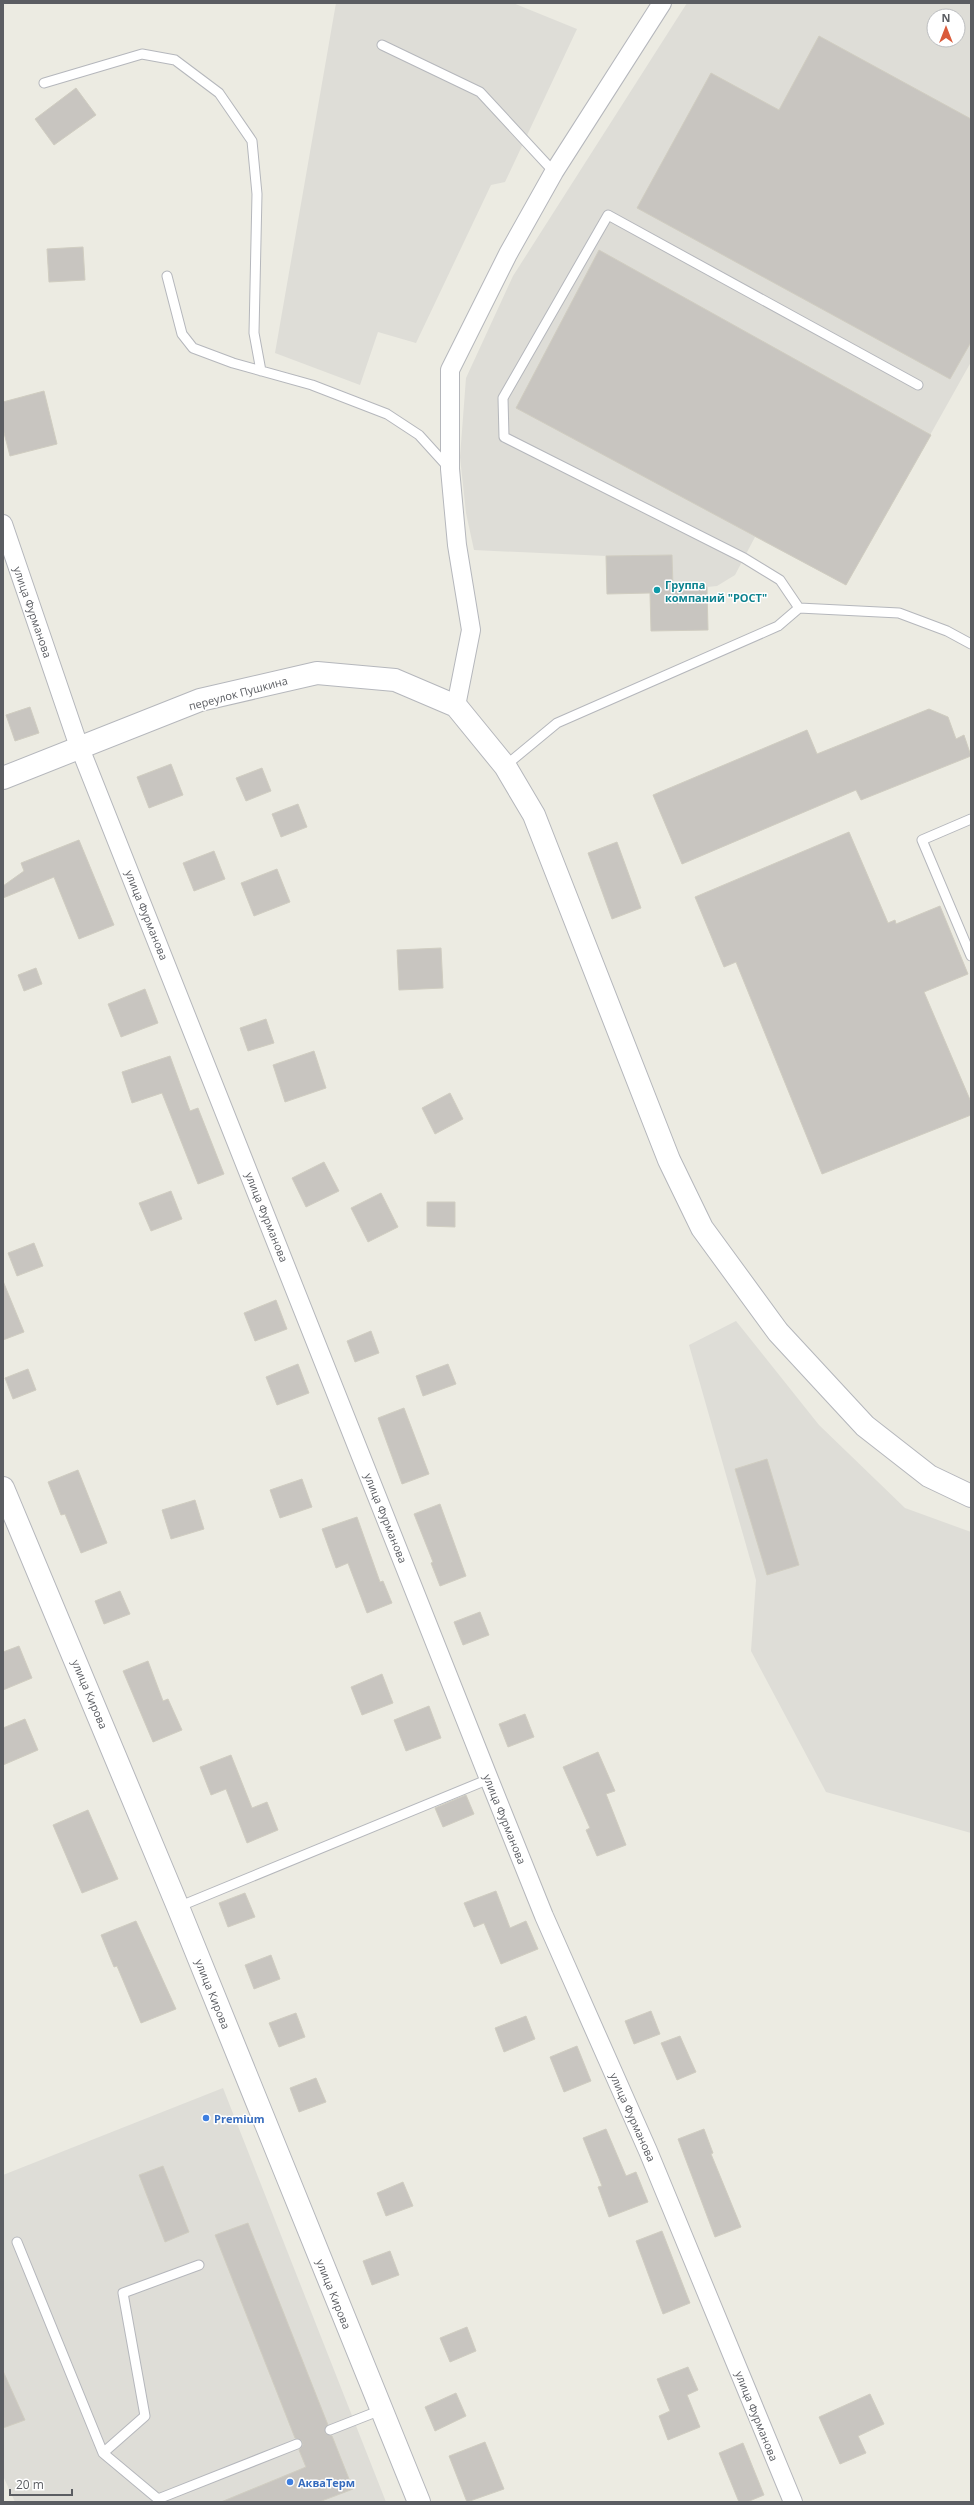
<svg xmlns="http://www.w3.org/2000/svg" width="974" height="2505" viewBox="0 0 974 2505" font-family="'Open Sans',sans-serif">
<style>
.industrial{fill:#deddd7;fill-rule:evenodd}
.building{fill:#c8c5c0;stroke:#d0cdc1}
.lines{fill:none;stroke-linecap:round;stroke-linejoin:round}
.service-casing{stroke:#b5b7bc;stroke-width:11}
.minor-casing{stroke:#b5b7bc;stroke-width:20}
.tertiary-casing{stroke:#b5b7bc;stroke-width:24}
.service{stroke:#fff;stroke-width:9}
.minor{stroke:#fff;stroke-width:18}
.tertiary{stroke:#fff;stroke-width:22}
.culture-dot{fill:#0f9aa8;stroke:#fff;stroke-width:1.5}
.shop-dot{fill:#3f7fe0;stroke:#fff;stroke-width:1.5}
.labels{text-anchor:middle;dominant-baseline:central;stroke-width:3;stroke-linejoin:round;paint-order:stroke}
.culture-label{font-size:11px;font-weight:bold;fill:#0d838f;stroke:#fff;text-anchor:start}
.street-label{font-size:11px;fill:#5b5d62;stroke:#fff}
.shop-label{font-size:11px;font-weight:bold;fill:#366cbe;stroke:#fff;text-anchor:start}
</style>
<rect width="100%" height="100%" fill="#ecebe2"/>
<!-- industrial -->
<path class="industrial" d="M336,3H513L577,29L505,182L491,185L416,343L378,332L360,385L275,353Z
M687,3H971V362L846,585L755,537L735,575L717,586L707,587H673L672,555L606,556L474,550L466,513L460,457L466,378L513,276ZM934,16H958V40H934Z
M736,1321L819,1425L905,1508L971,1532V1833L826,1792L751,1651L756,1580L689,1345Z
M223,2088L386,2502H15L3,2476V2175Z"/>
<!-- building -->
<path class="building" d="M819,36L971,119V342L950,379L637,208L711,73L779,110Z
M76,88L96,115L54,145L35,119Z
M83,247L85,280L49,282L47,249Z
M599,250L931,435L846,585L516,408Z
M44,391L57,444L10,456L3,429V402Z
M672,555L673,587H707L708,630L651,631L650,593L607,594L606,556Z
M30,707L39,733L15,741L6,715Z
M929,709L948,717L956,739L964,735L971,756L861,800L856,790L682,864L653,795L807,730L817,754Z
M171,764L183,795L149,808L137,777Z
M262,768L271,791L246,801L236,778Z
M298,804L307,827L281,837L272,814Z
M849,832L888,923L895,920L896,924L940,906L968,974L924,992L971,1102V1115L822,1174L736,962L724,967L695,897Z
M79,840L114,925L79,939L54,877L3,898V886L24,871L21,863Z
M617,842L641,908L612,919L588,853Z
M214,851L225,879L194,891L183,863Z
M277,869L290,902L254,916L241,883Z
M441,948L443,988L399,990L397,950Z
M36,968L42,984L24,991L18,975Z
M145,989L158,1023L121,1037L108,1004Z
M266,1019L274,1043L248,1051L240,1028Z
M314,1051L326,1088L285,1102L273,1065Z
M170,1056L190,1111L198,1108L224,1174L198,1184L162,1093L132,1103L122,1072Z
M450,1093L463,1119L435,1134L422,1108Z
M324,1162L339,1191L306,1207L292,1178Z
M171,1191L182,1219L151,1231L139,1203Z
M381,1193L398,1227L368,1242L351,1208Z
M427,1202H455V1227L427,1226Z
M34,1243L43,1266L17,1276L8,1253Z
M3,1281L24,1332L3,1340Z
M276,1300L287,1329L255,1341L244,1313Z
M371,1331L379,1353L355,1362L347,1341Z
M298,1364L309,1393L277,1405L266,1377Z
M448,1364L456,1384L423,1396L416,1376Z
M28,1369L36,1390L13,1399L5,1378Z
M404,1408L429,1474L402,1484L378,1418Z
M767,1459L799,1565L767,1575L735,1469Z
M78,1470L107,1543L81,1553L65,1514L61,1515L48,1482Z
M302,1479L312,1507L280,1518L270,1490Z
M195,1500L204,1529L171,1539L162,1510Z
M440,1504L466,1576L440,1586L431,1563L433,1562L414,1514Z
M357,1517L380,1582L383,1581L392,1603L367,1613L348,1563L336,1568L322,1529Z
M120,1591L130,1614L104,1624L95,1601Z
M480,1612L489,1635L463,1645L454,1622Z
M19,1646L32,1678L3,1690V1652Z
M148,1661L163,1701L168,1699L182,1730L153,1742L123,1671Z
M382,1674L393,1703L362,1715L351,1687Z
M429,1706L441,1738L406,1751L394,1720Z
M525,1714L534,1737L508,1747L499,1724Z
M25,1719L38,1750L3,1765V1728Z
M598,1752L615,1791L606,1794L626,1845L597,1856L586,1830L590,1828L563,1767Z
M231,1755L252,1808L267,1802L278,1830L247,1843L226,1789L211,1795L200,1767Z
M466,1795L474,1814L443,1827L435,1808Z
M88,1810L118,1879L82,1893L53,1825Z
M496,1891L510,1928L526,1921L538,1949L501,1964L484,1923L474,1927L464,1903Z
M245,1893L255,1917L228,1927L219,1903Z
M136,1921L176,2009L141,2023L117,1966L114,1967L101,1935Z
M271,1955L280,1979L254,1989L245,1965Z
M651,2011L660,2034L634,2044L625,2021Z
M296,2013L305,2037L279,2047L269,2023Z
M526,2016L535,2039L504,2052L495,2028Z
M680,2036L696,2072L677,2080L661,2043Z
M577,2046L591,2081L564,2092L550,2057Z
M316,2078L326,2102L299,2112L290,2088Z
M606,2129L626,2176L636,2172L648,2202L609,2217L598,2187L602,2186L583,2138Z
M704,2129L713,2153L711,2154L741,2227L715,2237L678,2139Z
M163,2166L189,2232L165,2242L139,2175Z
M403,2182L413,2206L386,2216L377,2193Z
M248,2223L328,2425L325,2433L332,2436L353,2489L319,2502H221L306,2467L299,2450L303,2445L302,2441L295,2438L215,2235Z
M662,2231L690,2303L663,2314L636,2241Z
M390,2251L399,2275L372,2285L363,2261Z
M467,2327L476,2351L450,2362L440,2338Z
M688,2367L698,2390L687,2395L700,2427L668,2440L659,2416L670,2411L657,2379Z
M3,2371L25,2420L3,2428Z
M456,2393L466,2416L435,2431L425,2407Z
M870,2394L884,2424L858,2436L866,2453L840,2464L819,2417Z
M485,2442L504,2489L467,2502L449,2456Z
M743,2443L764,2495L747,2502H739L719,2453Z"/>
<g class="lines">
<defs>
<path id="service" d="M382,45L480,92L554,172
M44,83L142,54L175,60L219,93L252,141L257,194L254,333L261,371
M167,276L182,334L193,348L233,363L312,385L387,414L419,435L448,467
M799,608L899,613L947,631L971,644
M505,766L557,723L778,626L799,608L780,580L744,558L504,437L503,398L608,215L918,385
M971,819L922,840L971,956
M178,1907L489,1779
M17,2242L103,2453L158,2499L297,2444
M330,2430L381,2410
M103,2453L145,2416L123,2293L199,2265"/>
<path id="minor" d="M3,524L76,738L489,1779L544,1916L648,2151L793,2502
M456,706L471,630L457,545L450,469V370L508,254L554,172L662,3"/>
<path id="tertiary" d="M3,778L200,700L317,673L395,680L456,706L505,766L534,815L669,1160L702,1228L778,1332L865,1426L929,1476L971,1496
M3,1488L178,1907L419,2502"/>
</defs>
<!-- service casing -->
<use href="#service" class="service-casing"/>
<!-- minor casing -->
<use href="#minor" class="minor-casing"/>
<!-- tertiary casing -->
<use href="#tertiary" class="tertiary-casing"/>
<!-- service -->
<use href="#service" class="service"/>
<!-- minor -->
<use href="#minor" class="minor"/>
<!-- tertiary -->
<use href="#tertiary" class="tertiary"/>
</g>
<!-- markers -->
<circle class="culture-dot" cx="657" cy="590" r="4"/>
<g class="shop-dot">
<circle cx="206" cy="2118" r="4"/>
<circle cx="290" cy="2482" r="4"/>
</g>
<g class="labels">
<!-- culture labels -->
<g class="culture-label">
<text x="665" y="584">Группа<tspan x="665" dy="13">компаний "РОСТ"</tspan></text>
</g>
<!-- street labels -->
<g class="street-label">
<text transform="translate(33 612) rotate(71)">улица Фурманова</text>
<text transform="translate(238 693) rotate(-15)">переулок Пушкина</text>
<text transform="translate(147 915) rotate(68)">улица Фурманова</text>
<text transform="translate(267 1217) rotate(68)">улица Фурманова</text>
<text transform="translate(386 1518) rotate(68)">улица Фурманова</text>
<text transform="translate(90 1694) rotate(67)">улица Кирова</text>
<text transform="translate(505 1819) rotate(68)">улица Фурманова</text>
<text transform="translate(213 1994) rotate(68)">улица Кирова</text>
<text transform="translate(633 2117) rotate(66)">улица Фурманова</text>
<text transform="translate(334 2294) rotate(68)">улица Кирова</text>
<text transform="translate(757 2416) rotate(68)">улица Фурманова</text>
</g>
<!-- shop labels -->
<g class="shop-label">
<text x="214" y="2118">Premium</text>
<text x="298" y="2482">АкваТерм</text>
</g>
</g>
<!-- border -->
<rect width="974" height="2505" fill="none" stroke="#5b5d62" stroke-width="8"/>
<!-- north arrow -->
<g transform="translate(946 28)"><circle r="19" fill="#ffffff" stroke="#bdbec0"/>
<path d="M0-3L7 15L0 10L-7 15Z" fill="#da5b3b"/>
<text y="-6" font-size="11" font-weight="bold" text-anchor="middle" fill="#5b5d62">N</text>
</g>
<!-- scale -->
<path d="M10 2489v6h62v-6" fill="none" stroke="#5b5d62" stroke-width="2"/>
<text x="16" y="2489" font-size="12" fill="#5b5d62" stroke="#ffffff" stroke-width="3" paint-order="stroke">20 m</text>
</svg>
